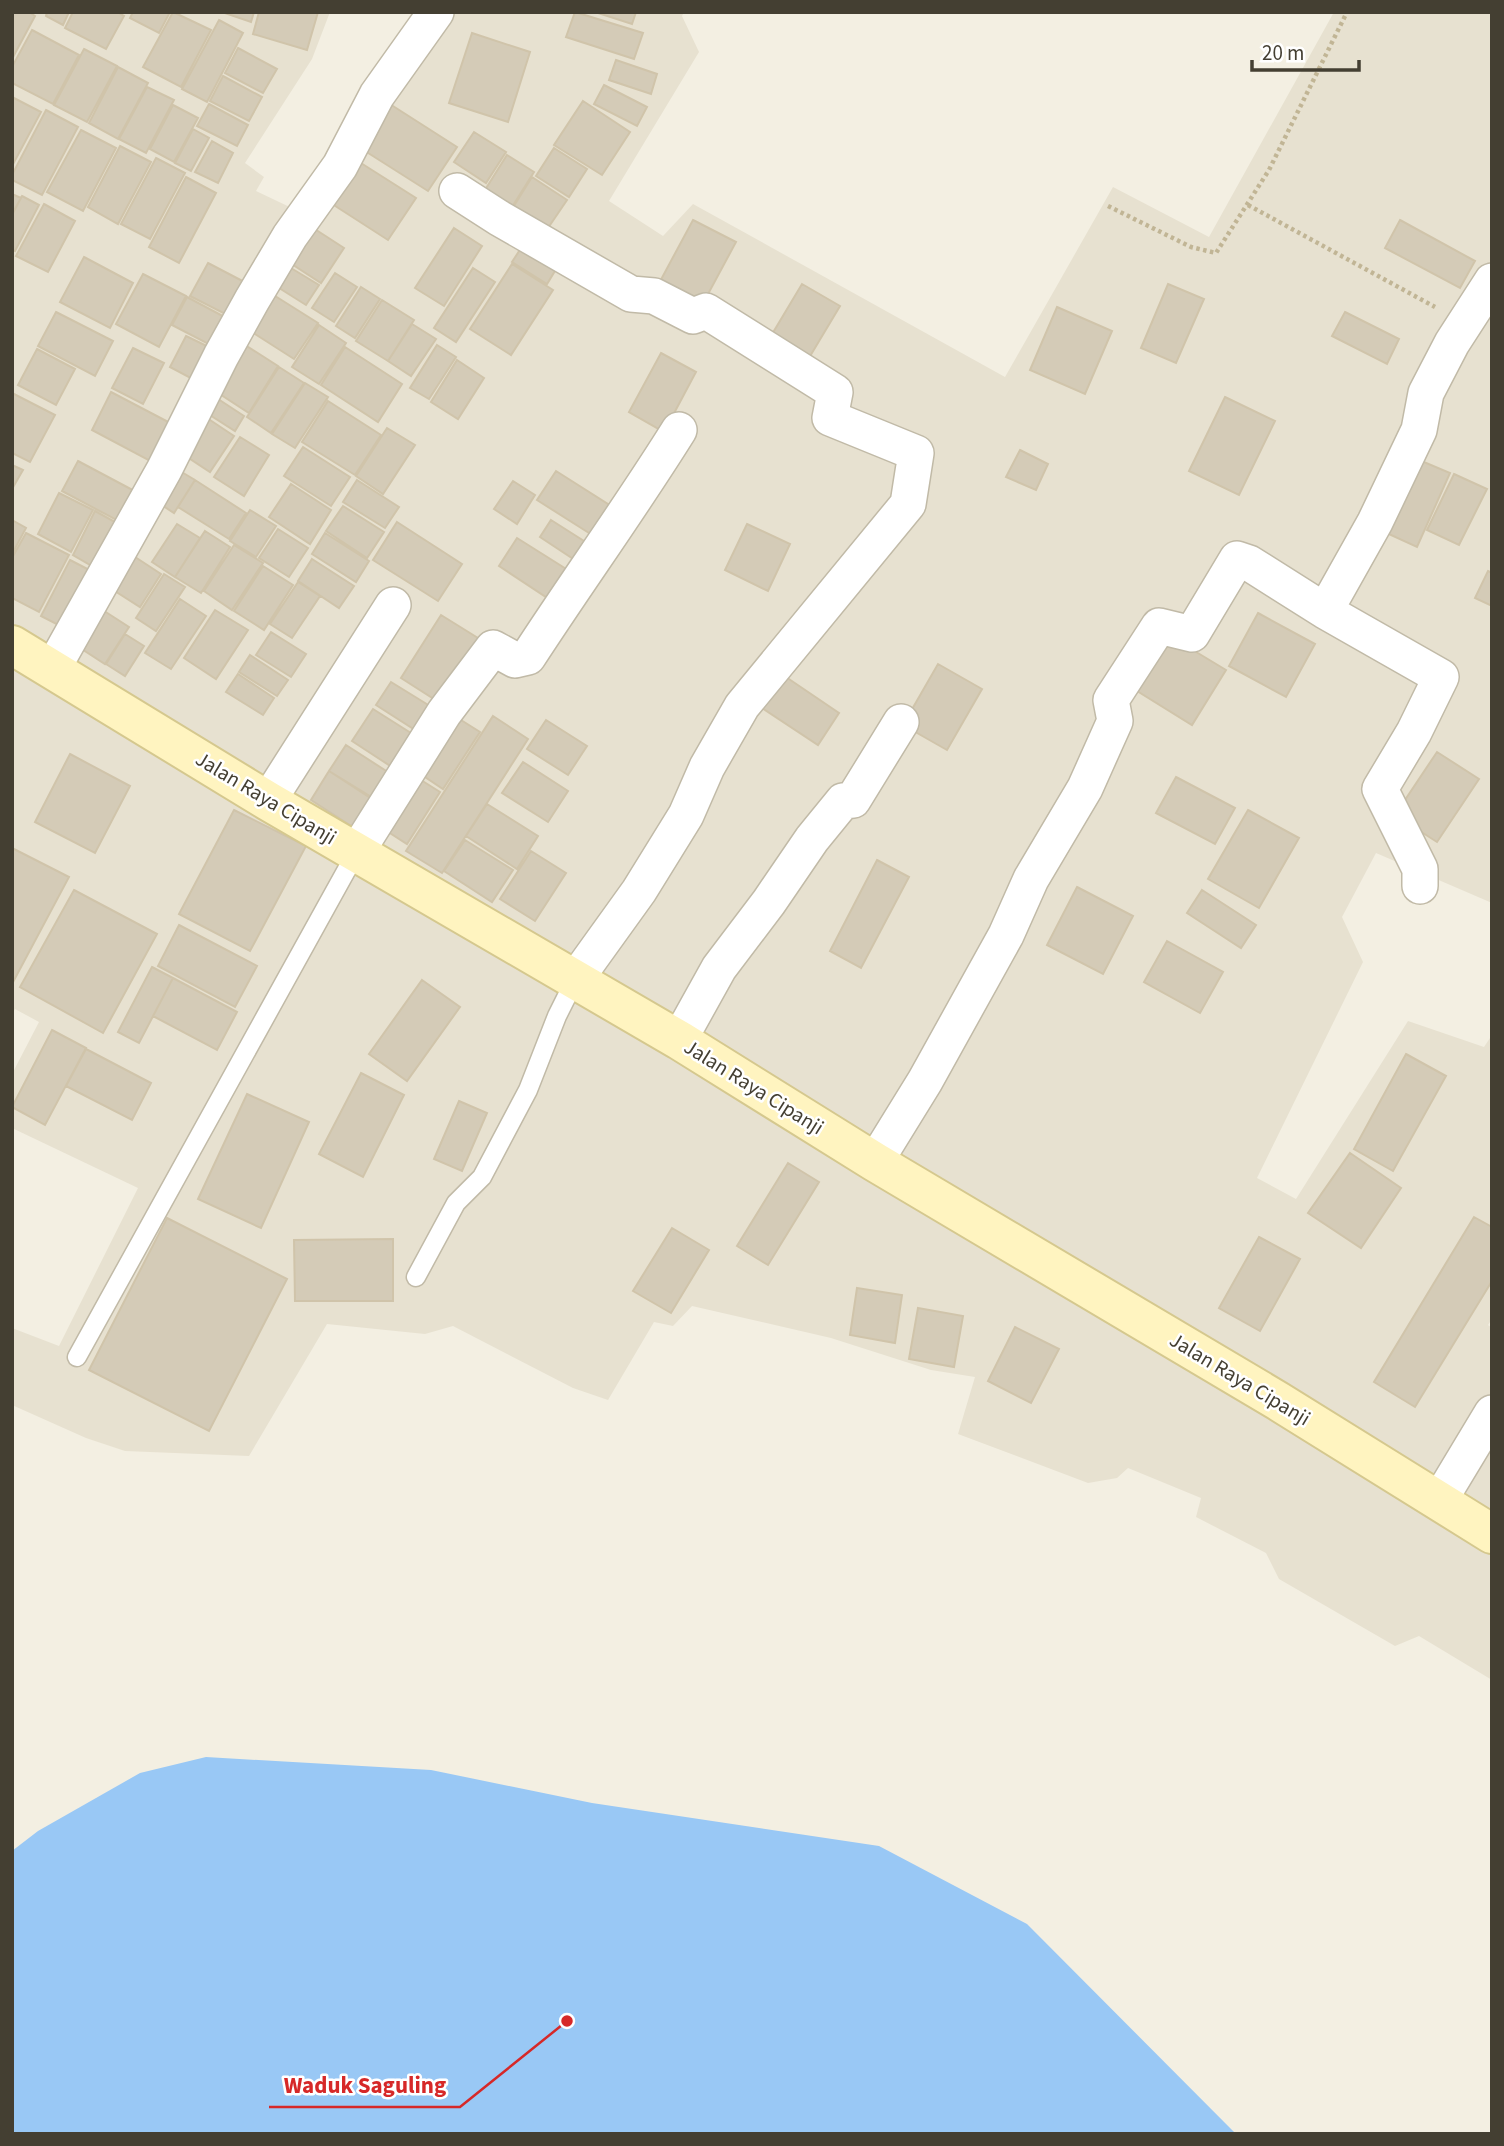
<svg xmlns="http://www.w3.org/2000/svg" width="1504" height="2146" viewBox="0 0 1504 2146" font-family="'Source Sans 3',sans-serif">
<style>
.residential{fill:#e7e1d0}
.water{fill:#99c8f5}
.building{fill:#d4cbb7;stroke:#d0c4aa;stroke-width:2}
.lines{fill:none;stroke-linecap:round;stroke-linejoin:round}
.lane-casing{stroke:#c1baa7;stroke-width:21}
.street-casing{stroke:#c1baa7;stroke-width:38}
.secondary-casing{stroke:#d5c88e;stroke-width:42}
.path{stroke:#c1b595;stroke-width:4.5;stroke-dasharray:3.5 3.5;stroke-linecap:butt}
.lane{stroke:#fff;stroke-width:18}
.street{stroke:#fff;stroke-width:35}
.secondary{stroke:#fff4c0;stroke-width:38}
.labels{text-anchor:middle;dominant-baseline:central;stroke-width:5;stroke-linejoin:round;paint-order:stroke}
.street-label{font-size:21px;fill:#443f32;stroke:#fff}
.leader{fill:none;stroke:#d62828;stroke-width:2.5}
.callout-dot{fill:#d62828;stroke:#fff;stroke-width:2.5}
.callout-label{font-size:23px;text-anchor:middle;font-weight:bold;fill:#d62828;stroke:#fff;stroke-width:5;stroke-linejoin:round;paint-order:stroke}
</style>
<rect width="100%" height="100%" fill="#f3efe2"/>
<!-- residential -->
<path class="residential" d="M12,12H330L312,59L245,163L264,177L256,191L296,210L421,12H684L682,16L699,52L609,201L663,236L693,204L1005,377L1113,187L1209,237L1334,12H1492V903L1376,853L1342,917L1363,962L1257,1178L1296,1199L1408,1021L1484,1047L1492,1035V1319L1488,1325L1492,1328V1680L1419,1636L1395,1646L1279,1579L1266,1553L1196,1517L1201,1498L1128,1468L1117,1478L1088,1483L958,1434L975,1377L931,1370L831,1338L692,1306L673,1326L654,1322L608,1400L573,1388L453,1326L425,1334L327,1324L249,1456L125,1451L86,1438L12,1405V1328L59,1346L138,1188L12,1128V1074L39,1022L15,1009L12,1014Z"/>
<!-- water -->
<path class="water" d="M206,1757L431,1770L592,1803L879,1846L1027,1924L1236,2134H12V1851L38,1831L140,1773Z"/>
<!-- building -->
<path class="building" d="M12,12H29L35,16L12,59Z
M47,12H69L63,25L46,16Z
M73,12H117L124,16L106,49L65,28Z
M133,12H170L159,33L130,18Z
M173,12L211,30L181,87L143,67Z
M222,12H254L251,22Z
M259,12H318L307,50L253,34Z
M575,12L643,33L634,59L566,37Z
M595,12H636L632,24Z
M219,20L243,33L207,102L182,89Z
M32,30L79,55L53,104L12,83V67Z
M472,33L530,52L508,122L449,103Z
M238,48L277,69L263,93L225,73Z
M84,49L117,66L87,122L54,105Z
M616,60L657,74L651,94L609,80Z
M118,67L148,83L118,139L89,123Z
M223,76L262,97L249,121L210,101Z
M604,85L647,107L637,126L594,104Z
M147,87L174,100L146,153L119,139Z
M12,97L41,112L12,166Z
M382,99L457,147L428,191L354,144Z
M583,101L630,132L602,175L554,145Z
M209,104L248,125L237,146L197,126Z
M173,105L198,118L174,162L150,149Z
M46,110L78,127L42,195L12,180V175Z
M193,129L209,138L191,171L175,163Z
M81,130L116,148L83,211L47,192Z
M474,132L506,152L486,183L454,162Z
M212,141L233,153L218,183L195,172Z
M120,146L151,162L118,224L88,207Z
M554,148L587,169L569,197L536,176Z
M507,155L534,172L512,207L485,190Z
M156,158L185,173L150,239L121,224Z
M353,158L416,198L388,240L326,200Z
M186,177L216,193L179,263L149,247Z
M532,177L567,200L546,231L512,209Z
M12,194L21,198L12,214Z
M22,196L39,205L15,251L12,250V215Z
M44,204L75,221L48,272L16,256Z
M693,220L736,242L700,309L657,287Z
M1400,220L1475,261L1460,288L1385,248Z
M307,224L344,248L321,283L284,259Z
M454,228L482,246L444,306L415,288Z
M527,239L561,261L547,284L512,262Z
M84,257L133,283L110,328L60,302Z
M281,262L319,285L306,305L268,281Z
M208,263L254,287L237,320L190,296Z
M512,264L553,290L511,355L470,329Z
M473,268L495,282L456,342L434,328Z
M335,273L357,287L334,322L312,308Z
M143,274L186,296L159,347L116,324Z
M802,284L840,306L806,363L768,341Z
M1168,284L1204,299L1176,363L1141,348Z
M361,287L380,299L355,338L336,326Z
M264,289L318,323L294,359L241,325Z
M187,297L234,322L220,350L172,325Z
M382,300L414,320L388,361L356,341Z
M1057,307L1112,331L1085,394L1030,370Z
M56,312L113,341L95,376L38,346Z
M1345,312L1399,339L1387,364L1332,336Z
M412,324L436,339L411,376L388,361Z
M319,325L346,343L319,384L292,367Z
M186,336L215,350L198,382L170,367Z
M242,343L278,366L249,413L212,389Z
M437,345L456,357L429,399L410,388Z
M345,347L402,384L378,422L321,385Z
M133,348L164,363L143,404L112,388Z
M37,349L75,369L56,405L18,385Z
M661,353L696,372L664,432L629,412Z
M457,360L484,378L458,419L431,402Z
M279,367L304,383L271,433L247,417Z
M305,383L328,397L295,448L272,434Z
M111,392L174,425L154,463L92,430Z
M12,393L55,415L30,462L12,453Z
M212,395L244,416L235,431L202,410Z
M1225,397L1275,421L1239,495L1189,471Z
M328,401L381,435L355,475L302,442Z
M201,414L234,436L210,472L178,451Z
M387,428L415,445L383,494L356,476Z
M240,437L269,455L244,496L214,477Z
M303,447L350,477L331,506L284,476Z
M1020,450L1048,464L1036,490L1006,477Z
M1412,457L1450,473L1417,547L1380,530Z
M78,461L142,495L126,525L62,491Z
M12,465L23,470L12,489Z
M175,468L195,480L174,513L154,500Z
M556,471L619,511L600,540L537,500Z
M1454,474L1487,489L1459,545L1427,530Z
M195,480L246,513L229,539L178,507Z
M357,480L399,507L385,528L343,502Z
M513,481L535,495L517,524L494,509Z
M291,484L331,510L310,544L269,517Z
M59,493L93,510L71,552L38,534Z
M343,506L384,532L367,558L326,531Z
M250,510L276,526L256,557L230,541Z
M95,511L115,522L92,566L73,555Z
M12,520L26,528L12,554Z
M551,520L595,548L584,566L540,537Z
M397,522L462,564L438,601L373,560Z
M177,524L200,538L175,577L152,562Z
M747,524L790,544L768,591L725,570Z
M278,529L308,548L289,577L259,558Z
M205,531L230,547L201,593L175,577Z
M26,533L69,555L39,612L12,598V558Z
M325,533L369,561L356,582L312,554Z
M517,538L571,572L552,601L499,566Z
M234,545L263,563L232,610L204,591Z
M129,553L161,574L140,607L107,586Z
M312,559L354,586L339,608L298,581Z
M70,560L101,576L72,632L41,616Z
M263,566L293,585L264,630L234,611Z
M1488,571L1492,573V606L1475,598Z
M164,574L185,587L156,631L136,618Z
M298,582L320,596L292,638L270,624Z
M180,599L206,616L171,669L145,653Z
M98,607L129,627L105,664L74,644Z
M215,610L248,630L216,679L184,658Z
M1258,613L1315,644L1286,697L1229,666Z
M441,615L486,643L445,706L401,678Z
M271,632L306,654L291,677L256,655Z
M1163,632L1226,670L1192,725L1129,686Z
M125,634L144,646L125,676L106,664Z
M250,655L288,680L277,696L239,672Z
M938,664L982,689L947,750L903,725Z
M238,674L274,698L263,715L226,692Z
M783,675L839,713L818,745L762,708Z
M391,682L438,711L423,735L376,705Z
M373,709L422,740L401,773L352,741Z
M453,715L480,732L443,789L416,771Z
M493,716L528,739L442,873L406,851Z
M546,720L587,746L568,775L527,749Z
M346,745L394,776L378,801L329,771Z
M1437,752L1479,779L1437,842L1395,815Z
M70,754L130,786L95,853L35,822Z
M523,762L568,791L548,822L502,793Z
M329,771L378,803L359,831L311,800Z
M413,775L440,792L407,844L379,826Z
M1176,777L1235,808L1215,844L1156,813Z
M487,804L538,836L517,869L466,836Z
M234,810L306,846L250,951L179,914Z
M1248,810L1299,838L1259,908L1208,879Z
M465,840L513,870L492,902L444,871Z
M12,848L69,877L12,984Z
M531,851L566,873L535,921L500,899Z
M877,860L909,877L861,968L830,951Z
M1077,887L1133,916L1103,974L1047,945Z
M74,890L157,934L103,1033L20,987Z
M1202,890L1256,925L1241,948L1187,913Z
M179,925L257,966L235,1007L158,966Z
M1167,941L1223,972L1200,1013L1144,982Z
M152,967L173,978L139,1043L118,1032Z
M173,978L237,1012L217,1050L153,1016Z
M422,980L460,1007L407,1081L369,1054Z
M52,1030L86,1048L45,1125L12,1107Z
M86,1049L151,1083L132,1120L66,1086Z
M1406,1054L1446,1076L1393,1171L1354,1149Z
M361,1073L404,1095L363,1177L319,1154Z
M247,1094L309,1122L261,1228L198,1199Z
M459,1101L487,1113L462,1171L434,1159Z
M1350,1153L1401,1188L1361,1248L1308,1213Z
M788,1163L819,1182L768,1265L737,1246Z
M1474,1217L1492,1227V1281L1415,1407L1374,1382Z
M167,1218L287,1279L209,1431L89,1370Z
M672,1228L709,1250L671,1313L633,1291Z
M1259,1237L1300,1259L1260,1331L1219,1308Z
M393,1239V1301H295L294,1240Z
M857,1288L902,1295L895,1343L850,1335Z
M918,1308L963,1316L954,1367L909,1359Z
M1015,1327L1059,1349L1031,1403L988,1381Z"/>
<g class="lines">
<defs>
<path id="lane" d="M416,1277L456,1203L482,1177L528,1090L557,1016L575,980
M77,1357L356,853"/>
<path id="street" d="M457,191L499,218L631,294L654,296L693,316L706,311L835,392L830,418L916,453L908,504L742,706L707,767L686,815L639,891L575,980
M1325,611L1375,522L1419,430L1426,393L1452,343L1492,281
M53,668L164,470L221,356L252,300L290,236L340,166L377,95L436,12
M268,801L393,605
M356,853L444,713L493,648L515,660L528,657C578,580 631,507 679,430
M679,1040L719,968L769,902L812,839L843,801L853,800L901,722
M875,1162L925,1081L1006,935L1031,879L1085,788L1115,721L1111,700L1159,626L1192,634L1237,559L1249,563L1325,611L1441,677L1414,732L1380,789L1420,869V886
M1439,1501L1492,1413"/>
<path id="secondary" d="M12,645L268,801L679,1040L875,1162L1278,1401L1492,1534"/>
</defs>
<!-- lane casing -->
<use href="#lane" class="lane-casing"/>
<!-- street casing -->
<use href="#street" class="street-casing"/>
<!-- secondary casing -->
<use href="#secondary" class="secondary-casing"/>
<!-- path -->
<path class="path" d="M1248,205L1435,307
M1108,206L1191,247L1216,253L1269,170L1347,12"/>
<!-- lane -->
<use href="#lane" class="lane"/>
<!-- street -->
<use href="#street" class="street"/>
<!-- secondary -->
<use href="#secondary" class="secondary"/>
</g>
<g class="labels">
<!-- street labels -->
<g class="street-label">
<text transform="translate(266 798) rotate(31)">Jalan Raya Cipanji</text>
<text transform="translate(754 1087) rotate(32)">Jalan Raya Cipanji</text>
<text transform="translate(1240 1379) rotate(31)">Jalan Raya Cipanji</text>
</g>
</g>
<!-- callouts -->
<path class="leader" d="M567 2021L460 2107H269"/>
<circle class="callout-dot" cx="567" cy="2021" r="7"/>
<g class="callout-label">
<text x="365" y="2093">Waduk Saguling</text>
</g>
<!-- border -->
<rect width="1504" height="2146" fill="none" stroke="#443f32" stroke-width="28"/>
<!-- scale -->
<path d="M1252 60v10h107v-10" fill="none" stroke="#443f32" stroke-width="3.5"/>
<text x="1262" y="60" font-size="21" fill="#443f32" stroke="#ffffff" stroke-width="5" paint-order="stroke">20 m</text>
</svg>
